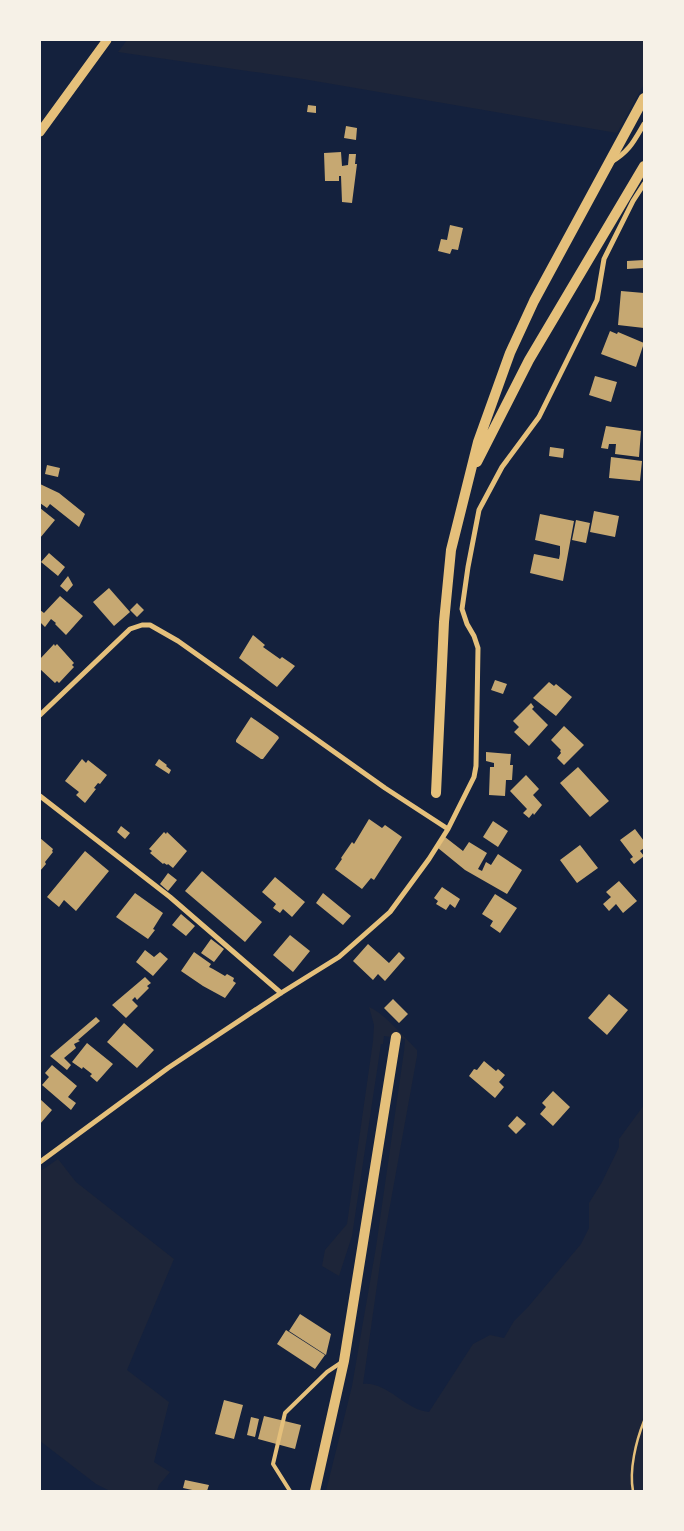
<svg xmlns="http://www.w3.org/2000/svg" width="684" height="1531" viewBox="0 0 684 1531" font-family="Figtree,sans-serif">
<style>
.green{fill:#1d2539}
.building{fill:#c6a872}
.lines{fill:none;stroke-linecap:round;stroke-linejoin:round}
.path{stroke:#e5c07b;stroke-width:2.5}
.service{stroke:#e5c07b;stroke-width:4}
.minor{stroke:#e5c07b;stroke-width:5}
.tertiary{stroke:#e5c07b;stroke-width:9}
.secondary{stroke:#e5c07b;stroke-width:10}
</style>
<rect width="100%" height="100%" fill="#14213d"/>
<!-- green -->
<path class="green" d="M127,40H644V84L617,133L303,79L118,52Z
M369,1007C383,1012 405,1038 417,1050V1056L382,1250L363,1384C387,1381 405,1410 429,1412L473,1344L490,1335L504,1338L514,1321L528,1307L581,1244L589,1228V1203L602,1182L619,1147V1139L644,1105V1491H326L352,1386L376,1247L404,1051L405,1039L384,1036L383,1044H381L352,1236L339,1276L322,1266L325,1250L347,1224L373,1041L374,1025Z
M58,1159L76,1182L174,1259L127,1370L169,1402L154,1462L170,1472L159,1485L157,1491H110L96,1484L40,1441V1169L42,1170Z"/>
<!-- building -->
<path class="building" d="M308,105L316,106V113L307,112Z
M346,126L357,128L356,140L344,138Z
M341,152L342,166L348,165L349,154H356L355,164H357L352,203L342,202L341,176H339V181H325L324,153Z
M450,225L463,228L458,250L452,249L450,254L438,251L441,239L447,240Z
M644,260V268L627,269V261Z
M621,291L644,293V328L618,325Z
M610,331L617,334L618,332L644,343L636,367L601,354Z
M595,376L617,382L611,402L589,395Z
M606,426L641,431L639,457L615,454L616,444H609L608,449L601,448Z
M550,447L564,449L563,458L549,456Z
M611,457L642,461L640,481L609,478Z
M47,465L60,468L58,477L45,474Z
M40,484L59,493L85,514L79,527L50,504L47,508L40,503Z
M40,508L55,520L40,538Z
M594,511L619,516L615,537L590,532Z
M540,514L574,521L563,581L530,573L534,554L559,559L560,554V546L535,540Z
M576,520L590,523L586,543L572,540Z
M49,553L65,567L58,576L41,562Z
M68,576L73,585L67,592L60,586Z
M109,588L130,612L114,626L93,602Z
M60,596L83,616L66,635L55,624L56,623L51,619L45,627L40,622V610L44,613Z
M137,603L144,610L137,617L130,610Z
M253,635L265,645L263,647L280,659L282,657L295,666L277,687L239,658Z
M54,644L55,646L57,644L74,663L72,665L74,667L59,683L57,681L55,683L40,669V659Z
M495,680L507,684L503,694L491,690Z
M549,682L554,686L556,684L572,697L556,716L533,698Z
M531,703L534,707L532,709L548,725L529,746L514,732L519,727L513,721Z
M251,717L278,736L279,738L263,759H261L236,742V740Z
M564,726L584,745L564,765L557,758L561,753L560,751L561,750L551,740Z
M486,752L511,754L510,765H513L512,780H506L505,796L489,795L490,767H494V763L486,761Z
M82,759L86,763L88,760L107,775L100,784L98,783L94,788L96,789L85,803L76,795L79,792L65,781Z
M159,759L167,765L166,766L171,770L169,774L155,765Z
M578,767L609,801L590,817L560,783Z
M526,775L539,789L533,795L542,805L534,815L533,813L529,818L523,813L527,809L510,791Z
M369,819L382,828L385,825L402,837L374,880L371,878L362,889L335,869L342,859L341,858L352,842L354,844Z
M493,821L508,831L498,847L483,837Z
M121,826L130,833L125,839L117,832Z
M635,829L644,841V848L640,851L644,856L634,864L630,859L633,857L620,840Z
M164,832L166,834L167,832L187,851L173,868L168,864L167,865L164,863L163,864L150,853L152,851L149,849Z
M445,837L463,851L469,842L487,853L478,869L482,871L486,862L491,865L498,854L522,870L507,894L465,870L438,848Z
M40,838L53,849L52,851L53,852L45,862L46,864L40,871Z
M580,845L598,868L577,883L560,860Z
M85,851L109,871L76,911L64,900L59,907L47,897Z
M202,871L262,922L245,942L185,891Z
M168,873L177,880L168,891L160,884Z
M275,877L305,902L292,917L283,909L280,913L273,908L276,904L262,892Z
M619,881L637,901L623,913L616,904L609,911L603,904L611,897L606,892Z
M442,887L460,899L455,908L450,904L446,910L436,904L438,901L434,898Z
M135,893L163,913L153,929L155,930L148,939L116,917Z
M323,893L351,916L343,925L316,903Z
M495,894L517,908L500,933L490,926L493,921L482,914Z
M181,914L195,926L186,936L172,925Z
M290,935L310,951L293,972L273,955Z
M211,939L224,949L214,962L201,953Z
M368,944L389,963L399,952L405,958L385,981L378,974L373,980L353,961Z
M145,950L154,957L160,952L168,959L153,976L136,962Z
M194,952L211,964L209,967L213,969L225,976L227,974L234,978L233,981L236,983L225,998L203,986L181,971Z
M145,977L151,983L147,986L149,988L137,1000L135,997L132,1000L138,1006L126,1018L112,1005Z
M609,994L628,1010L607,1035L588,1018Z
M393,999L408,1014L399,1023L384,1008Z
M96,1017L100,1021L78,1040L80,1041L74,1044L76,1048L64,1058L71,1065L67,1070L50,1056Z
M124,1023L154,1050L137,1068L107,1042Z
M87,1043L113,1064L97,1082L90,1076L92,1074L83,1067L82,1069L72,1062Z
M484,1061L496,1071L498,1069L505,1075L499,1082L504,1087L495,1098L469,1076L474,1069L477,1070Z
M52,1065L77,1086L68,1097L76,1103L71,1110L42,1085L49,1077L45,1073Z
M553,1091L570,1107L553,1126L540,1114L546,1107L542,1103Z
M40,1099L52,1110L40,1124Z
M517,1116L526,1124L516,1134L508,1126Z
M300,1314L331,1334L326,1355L289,1331Z
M286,1330L325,1355L315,1369L277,1344Z
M224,1400L243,1405L234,1439L215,1434Z
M264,1416L301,1425L295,1449L258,1439Z
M251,1417L259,1419L255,1437L247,1435Z
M185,1480L209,1485L207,1491H197L183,1488Z"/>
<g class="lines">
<!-- path -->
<path class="path" d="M633,1491C629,1470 636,1441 644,1421"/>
<!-- service -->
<path class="service" d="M290,1491L273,1464L285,1413L327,1372L342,1362"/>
<!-- minor -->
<path class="minor" d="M611,162C629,152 634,141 644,124
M40,715L130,629L142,625H150L178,641L385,788L448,829
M40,796L170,897L281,993
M40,1162L168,1068L281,993L339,957L390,912L429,859L448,829L474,777L476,766L478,648L474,636L467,624L462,609L468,567L479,510L502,467L539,417L597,300L604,259L633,201L644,184"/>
<!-- tertiary -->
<path class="tertiary" d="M40,132L107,40"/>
<!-- secondary -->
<path class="secondary" d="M477,462L529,360L644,166
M436,793L444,622L451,550L478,442L510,353L534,301L644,98
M315,1491L344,1361L396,1037"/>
</g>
<!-- border -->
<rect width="684" height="1531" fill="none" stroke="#f6f1e7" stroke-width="82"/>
</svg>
